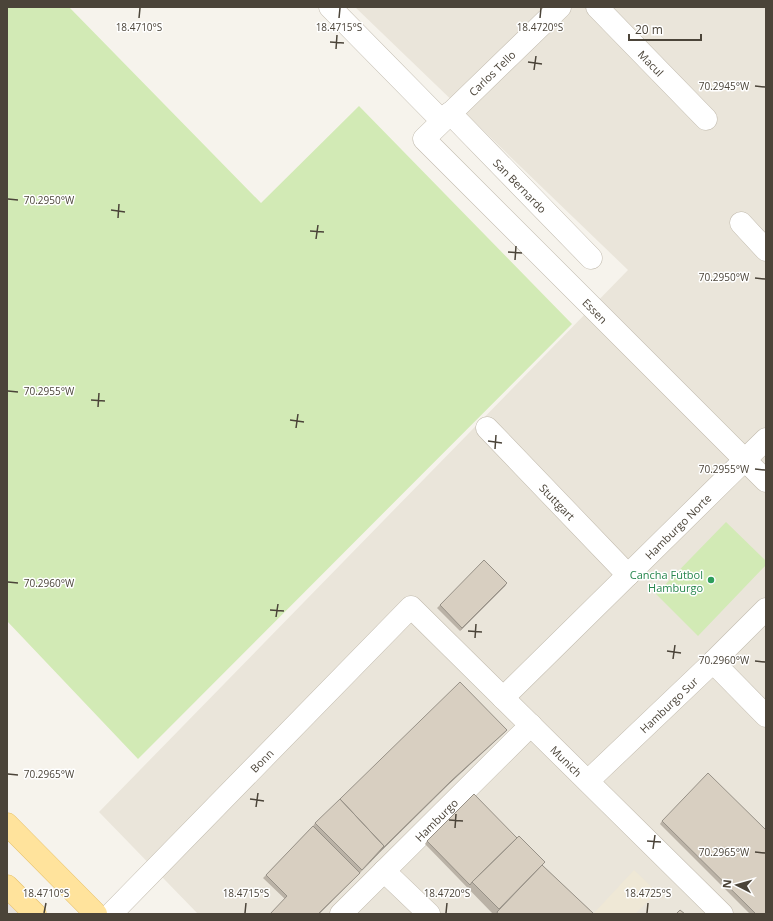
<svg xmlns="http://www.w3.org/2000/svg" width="773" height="921" viewBox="0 0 773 921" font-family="'Open Sans',sans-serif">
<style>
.residential{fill:#eae5da}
.industrial{fill:#e6e2dd}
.education{fill:#efe8d6}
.green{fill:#d2eab5}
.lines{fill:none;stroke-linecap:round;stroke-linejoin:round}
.minor-casing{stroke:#c2bbae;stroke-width:23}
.major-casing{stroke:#e6c16a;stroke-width:23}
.minor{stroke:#fff;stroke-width:22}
.major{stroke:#ffe39c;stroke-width:22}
.wall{fill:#bab2a6}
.shaded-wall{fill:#979187}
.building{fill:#d8cfc1;stroke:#979187}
.ticks{fill:none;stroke:#4b4439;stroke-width:1.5}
.leisure-dot{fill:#2e9e5b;stroke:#fff;stroke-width:1.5}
.labels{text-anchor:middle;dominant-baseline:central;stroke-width:3;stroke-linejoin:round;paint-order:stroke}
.street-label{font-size:11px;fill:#4b4439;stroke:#fff}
.leisure-label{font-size:11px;fill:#27864d;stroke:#fff;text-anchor:end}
.ticks-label{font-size:10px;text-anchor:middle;fill:#4b4439;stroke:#fff;stroke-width:3;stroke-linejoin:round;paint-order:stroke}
</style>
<rect width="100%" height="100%" fill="#f6f3ec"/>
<!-- residential -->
<path class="residential" d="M355,7H766V914H198L99,812L628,270Z"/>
<!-- industrial -->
<path class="industrial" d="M7,897L24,914H7Z"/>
<!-- education -->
<path class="education" d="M634,870L657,892L635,914H593Z"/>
<!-- green -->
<path class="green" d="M7,7H69L261,203L359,106L572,324L138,759L7,621Z
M726,522L766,561V565L698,636L656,594Z"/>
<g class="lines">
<defs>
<g id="minor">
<path d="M330,7L442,121"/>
<path id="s1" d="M560,7L424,139L766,481"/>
<path id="s2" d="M597,7L706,119"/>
<path id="s3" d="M450,113L591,258"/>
<path d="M741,223L766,250"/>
<path id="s4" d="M487,428L628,575"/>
<path d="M713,662L766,716"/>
<path id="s5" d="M503,698L766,439"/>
<path id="s6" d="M588,781L713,662L766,609"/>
<path d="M384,871L429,914"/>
<path id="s7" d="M111,914L411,607L722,914"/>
<path id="s8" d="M341,914L531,725"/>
</g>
<path id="major" d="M7,824L96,914
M7,886L35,914"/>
</defs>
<!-- minor casing -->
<use href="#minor" class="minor-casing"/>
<!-- major casing -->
<use href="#major" class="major-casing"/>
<!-- minor -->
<use href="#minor" class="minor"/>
<!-- major -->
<use href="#major" class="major"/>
</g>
<!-- wall -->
<path class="wall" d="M507,583L505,586L460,631L437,608L440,605Z
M507,730L504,733L449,784L380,852L357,876L319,914H270L285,899L263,878L266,875L313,826L315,823Z
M662,821L766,914H750L660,824Z
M516,838L545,862L542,865L594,914H493L425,844L427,841Z"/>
<!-- shaded-wall -->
<path class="shaded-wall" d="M507,583L505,586L460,631L462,628Z
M507,730L504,733L449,784L380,852L357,876L319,914H318L360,873L384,846L451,781Z"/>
<!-- building -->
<path class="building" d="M484,560L507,583L462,628L440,605Z
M460,682L507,730L451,781L382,849L384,846L340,799Z
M708,773L766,830V914H756L662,821Z
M474,794L517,838L472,882L470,885L427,841Z
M340,799L384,846L362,870L315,823Z
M313,826L360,873L318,914H270L287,896L266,875Z
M519,836L545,862L499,909L472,882Z
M542,865L594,914H498L497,912Z
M680,910L685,914H676Z"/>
<!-- ticks -->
<path class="ticks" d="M139,18L140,8M339,18L340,8M540,18L541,8M330,42L344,43M336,49L337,35M528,62L542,64M534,70L536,56M755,86L765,87M8,199L18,200M111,210L125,212M118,218L119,204M310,231L324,232M316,239L318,225M508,252L522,253M515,260L516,246M755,278L765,279M8,391L18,392M91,400L105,401M98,407L99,393M290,420L304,422M296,428L298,414M488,441L502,443M495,449L496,435M755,469L765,470M8,582L18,583M270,610L284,611M276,617L278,604M468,631L482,632M475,638L476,624M667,651L681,653M673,659L675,645M755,661L765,662M8,774L18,775M250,799L264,801M256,807L258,793M449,820L463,821M455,828L456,814M647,841L661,842M653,849L655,835M755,852L765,853M44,913L46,903M245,913L246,903M446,913L447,903M647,913L648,903"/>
<!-- markers -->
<circle class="leisure-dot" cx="711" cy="580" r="4"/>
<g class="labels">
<!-- street labels -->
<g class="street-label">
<text stroke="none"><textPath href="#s2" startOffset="78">Macul</textPath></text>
<text transform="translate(492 73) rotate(-44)">Carlos Tello</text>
<text stroke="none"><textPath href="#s3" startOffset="101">San Bernardo</textPath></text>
<text stroke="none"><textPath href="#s1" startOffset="432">Essen</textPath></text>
<text stroke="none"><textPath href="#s4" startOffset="102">Stuttgart</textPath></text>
<text stroke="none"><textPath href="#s5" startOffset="245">Hamburgo Norte</textPath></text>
<text stroke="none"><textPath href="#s6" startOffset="111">Hamburgo Sur</textPath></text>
<text stroke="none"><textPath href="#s7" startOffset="215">Bonn</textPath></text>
<text stroke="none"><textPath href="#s7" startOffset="648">Munich</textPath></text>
<text stroke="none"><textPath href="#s8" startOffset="134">Hamburgo</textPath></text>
</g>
<!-- leisure labels -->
<g class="leisure-label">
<text x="703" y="574">Cancha Fútbol<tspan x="703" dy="13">Hamburgo</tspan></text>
</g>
</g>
<g class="ticks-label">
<text x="139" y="31">18.4710°S</text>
<text x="339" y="31">18.4715°S</text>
<text x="540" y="31">18.4720°S</text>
<text x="724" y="90">70.2945°W</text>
<text x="49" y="204">70.2950°W</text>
<text x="724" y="281">70.2950°W</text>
<text x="49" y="395">70.2955°W</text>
<text x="724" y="473">70.2955°W</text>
<text x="49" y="587">70.2960°W</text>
<text x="724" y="664">70.2960°W</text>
<text x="49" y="778">70.2965°W</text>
<text x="724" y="856">70.2965°W</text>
<text x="46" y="897">18.4710°S</text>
<text x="246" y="897">18.4715°S</text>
<text x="447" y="897">18.4720°S</text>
<text x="648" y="897">18.4725°S</text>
</g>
<!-- border -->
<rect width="773" height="921" fill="none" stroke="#4b4439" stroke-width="16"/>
<!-- north arrow -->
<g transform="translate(737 885) rotate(276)" stroke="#ffffff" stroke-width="3" paint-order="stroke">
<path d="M0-3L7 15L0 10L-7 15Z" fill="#4b4439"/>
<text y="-6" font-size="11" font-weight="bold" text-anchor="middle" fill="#4b4439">N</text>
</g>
<!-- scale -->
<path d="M629 34v6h72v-6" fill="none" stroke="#4b4439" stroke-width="2"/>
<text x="635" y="34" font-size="12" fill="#4b4439" stroke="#ffffff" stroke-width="3" paint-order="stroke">20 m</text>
</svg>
